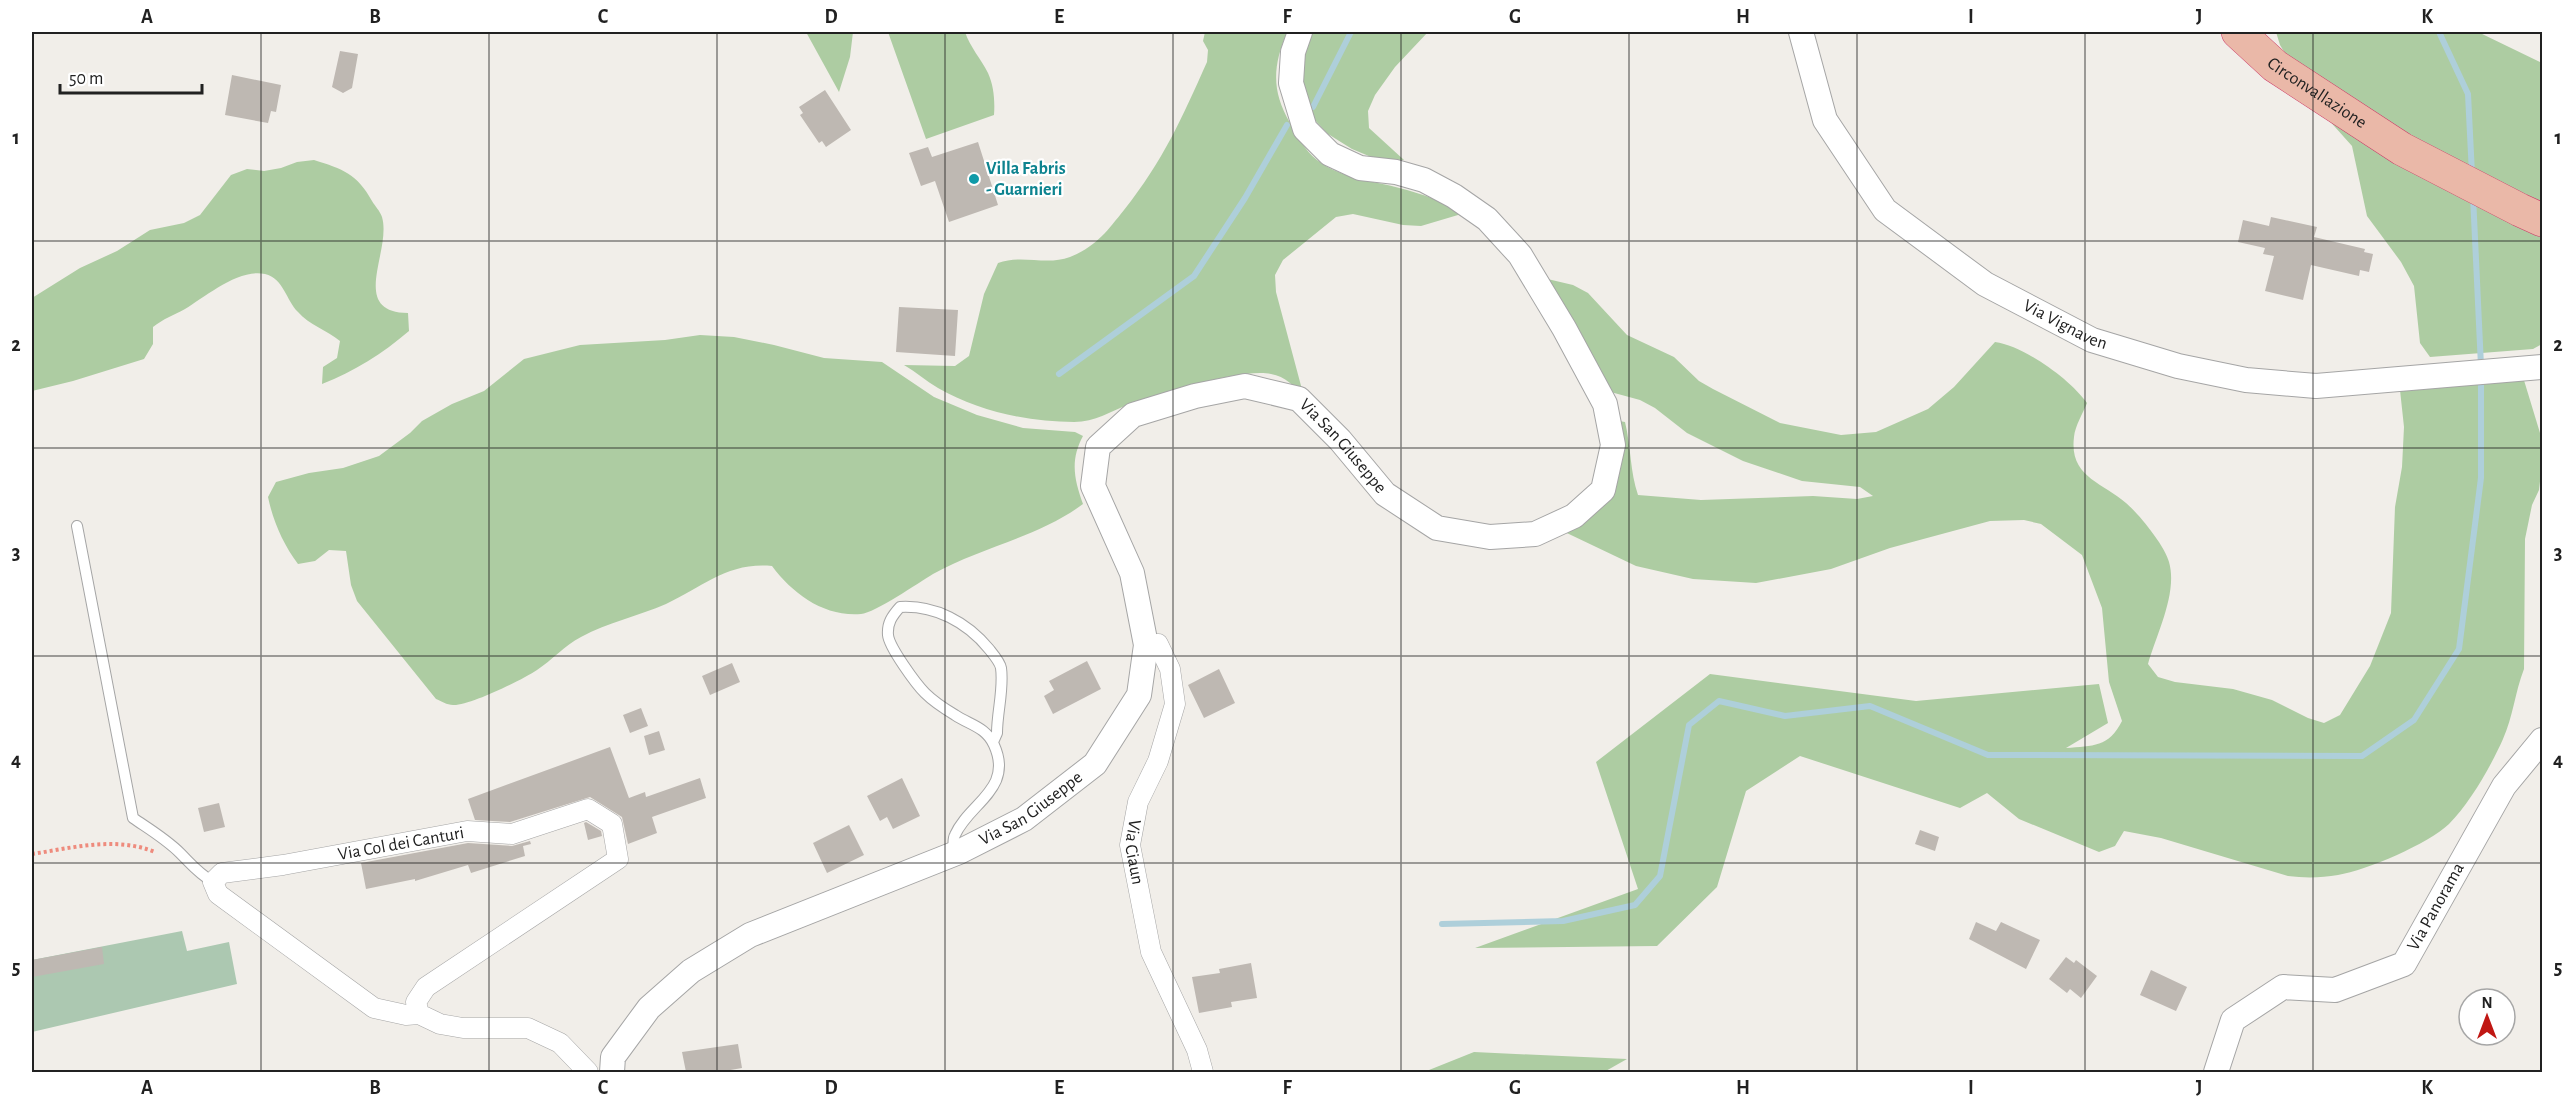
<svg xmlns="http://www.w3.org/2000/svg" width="2574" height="1104" viewBox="0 0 2574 1104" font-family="'Alegreya Sans',sans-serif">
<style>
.forest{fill:#adcca2}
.cemetery{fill:#acc8b1}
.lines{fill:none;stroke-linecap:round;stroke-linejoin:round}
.stream{stroke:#aecfda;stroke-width:6}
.building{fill:#beb8b2}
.service-casing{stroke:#a5a5a5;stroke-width:12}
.minor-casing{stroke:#a5a5a5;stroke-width:21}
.tertiary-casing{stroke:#a5a5a5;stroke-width:26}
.trunk-casing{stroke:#cc3968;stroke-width:34}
.path{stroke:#ee8b7d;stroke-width:4;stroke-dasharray:3 3;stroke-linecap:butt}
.service{stroke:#fff;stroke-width:10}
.minor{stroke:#fff;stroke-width:20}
.tertiary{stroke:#fff;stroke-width:24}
.trunk{stroke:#eab8a8;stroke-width:33}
.grid{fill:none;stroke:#212121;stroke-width:1.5;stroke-opacity:0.55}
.culture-dot{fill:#0f9aa8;stroke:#fff;stroke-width:2}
.labels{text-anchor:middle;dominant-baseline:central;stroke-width:4.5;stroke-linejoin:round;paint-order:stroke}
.street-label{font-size:18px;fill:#212121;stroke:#fff}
.culture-label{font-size:18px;font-weight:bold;fill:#0d838f;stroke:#fff;text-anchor:start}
.neatline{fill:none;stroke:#212121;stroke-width:2}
.grid-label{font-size:20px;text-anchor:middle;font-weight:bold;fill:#212121}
</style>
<rect width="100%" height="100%" fill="#f1eee9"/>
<!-- forest -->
<path class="forest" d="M806,32H853L850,57L839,92Z
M888,32H965C970,47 981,59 988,73C994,86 995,102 994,115L926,139Z
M1205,32H1287C1273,66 1271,90 1290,123C1298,136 1304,150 1317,160C1343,180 1377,181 1407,190C1431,197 1453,205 1475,216L1458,215L1421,226L1403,225L1353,214L1336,217L1283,260L1275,275L1276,292L1304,397C1295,387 1285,376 1271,374C1241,368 1161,393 1130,404C1111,411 1095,422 1074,422C1028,422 978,411 938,388C926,381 916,372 904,365L955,366L969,356L984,294L998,263C1022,254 1046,266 1070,257C1097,246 1107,231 1124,210C1163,161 1182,118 1207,62L1208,50L1203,41Z
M1307,32H1428L1395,67L1375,95L1368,111L1369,128L1404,160L1376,159L1352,149L1328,134L1310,115L1301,93L1303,42Z
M2276,32H2478L2542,63V344L2533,349L2430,357L2420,343L2414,286L2401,262L2367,216L2352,146L2318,108L2280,45Z
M314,160C343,169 357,174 372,201C375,206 380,211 382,217C392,251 348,312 408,313L409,331C382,354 355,371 322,384L323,367L337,358L340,341C327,330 309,325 298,312C286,300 284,279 265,274C239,268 205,297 185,309C174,315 163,319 153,327V344L144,359L73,381L32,391V298L80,268L117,251L150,230L184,223L200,215L231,175L247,169L264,171L281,168L297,162Z
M1539,277L1573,285L1588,293L1627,335L1674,357L1699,381L1713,389L1780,423L1841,435L1876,432L1928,409L1954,387L1995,342C2024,346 2070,379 2087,403C2083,413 2075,426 2074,437C2069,477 2102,482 2126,503C2139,514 2165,546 2169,562C2178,593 2156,635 2148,664L2158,677L2175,682L2233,689L2272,700L2308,718L2324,723L2340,715L2370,666L2391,613L2395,507L2402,467L2404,427L2400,390L2523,377L2540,433L2541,473L2539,490L2532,505L2525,539L2524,669C2515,692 2513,717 2503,739C2491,766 2470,803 2449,824C2428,844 2367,870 2338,875C2321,878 2304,878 2288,876L2161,838L2124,831L2115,846L2099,852L2019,819L1987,793L1960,808L1800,756L1746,791L1717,887L1657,946L1475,948L1638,889L1596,762L1710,674L1916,701L2099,684L2108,723L2066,748C2093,746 2109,747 2122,721L2109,682L2102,608L2082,555L2041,524L2024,520L1990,521L1890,548L1831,569L1756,583L1693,579L1636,566L1550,525L1588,503L1608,419L1625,422C1631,447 1630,472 1638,495L1701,500L1813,496L1857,499L1873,496L1860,487L1802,481L1743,461L1687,433L1655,408L1640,400L1596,388Z
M700,335L734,337L774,345L824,358L882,362L934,397L977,415L1023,428L1075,432L1083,436C1070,460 1074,479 1083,504C1039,537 981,547 933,574C918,583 875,613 861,614C824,617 793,594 772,566C728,562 704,586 666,604C639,616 608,622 581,637C564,646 552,660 537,670C522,680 469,706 453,705C447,705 441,701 436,699L357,601L351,585L346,551L329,550L315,561L298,564C283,544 273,521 268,497L276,482L309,473L343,468L379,456L410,433L422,421L452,404L484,391L524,359L580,345L665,340Z
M1474,1052L1627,1059L1604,1072H1424Z"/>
<!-- cemetery -->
<path class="cemetery" d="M182,931L187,951L229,942L237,984L32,1032V960Z"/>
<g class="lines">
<!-- stream -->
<path class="stream" d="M2439,32L2468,94L2472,174
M1313,107L1351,32
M2473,196L2481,366
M1059,374L1194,276L1245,198L1287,125
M1442,924L1563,921L1635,905L1660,876L1689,725L1719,701L1785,716L1870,706L1988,755L2362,756L2414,720L2459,649L2481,478V379"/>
</g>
<!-- building -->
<path class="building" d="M340,51L358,54L352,88L343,93L332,87Z
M232,75L281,85L276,112L271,111L268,123L225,115Z
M825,90L851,130L826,147L822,141L819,143L800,115L803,113L799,107Z
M978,142L998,205L949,222L935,181L921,186L909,153L928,147L932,157Z
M2271,217L2317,227L2314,237L2365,249L2364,252L2373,254L2369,272L2360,270L2359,276L2311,265L2303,300L2265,291L2274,256L2263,254L2265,248L2238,242L2243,220L2269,226Z
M899,307L958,310L955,356L896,352Z
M1087,661L1101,689L1053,714L1044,696L1054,690L1049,681Z
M732,663L740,682L710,695L702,676Z
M1219,669L1235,703L1204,718L1188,685Z
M641,708L648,726L630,733L623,715Z
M659,731L665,750L649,755L644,736Z
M610,747L629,798L645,792L646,797L700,778L706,798L652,817L657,833L628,844L622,817L590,797L510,822L475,820L468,799Z
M902,778L920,816L893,829L887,817L880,821L867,796Z
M219,803L225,827L204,832L198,808Z
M586,822L601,831L602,836L588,840L584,823Z
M849,825L864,855L827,873L813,843Z
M1920,830L1939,837L1935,851L1915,844Z
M530,841L531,844L523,846L525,856L471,873L468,865L415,881V879L366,889L361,863L468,843L512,846Z
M1976,922L1996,931L2001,922L2040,940L2026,969L1969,939Z
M102,947L104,964L32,977V960Z
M2066,957L2074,963L2076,960L2097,976L2081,998L2070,989L2067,993L2049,979Z
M1251,963L1257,998L1231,1002L1232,1007L1199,1013L1192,977L1220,973L1219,969Z
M2151,970L2187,987L2176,1011L2140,995Z
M738,1044L742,1068L719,1072H686L682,1052Z"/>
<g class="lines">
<defs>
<path id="service" d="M77,526L133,818C149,829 166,839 180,853C192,865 198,873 213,882
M954,853C954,848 952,840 955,835C969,803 1014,789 994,745C986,727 970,725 955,715C945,709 933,701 925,693C916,684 889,647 888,635C887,623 892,616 900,607C935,605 967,622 989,649C993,654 1000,662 1001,668C1004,689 997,712 997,733L993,742"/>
<g id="minor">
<path id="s1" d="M1146,645L1158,644L1170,669L1175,704L1158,761L1138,802L1130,845L1151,952L1197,1050L1203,1072"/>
<path d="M419,1014L416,1002L426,987L618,859L612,824L588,809L512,834L467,831L283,865L222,873L213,882L218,894L374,1008L406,1015L419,1014L440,1024L463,1028H528L560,1043L588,1072"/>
</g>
<g id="tertiary">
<path id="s2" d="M1801,32L1825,120L1885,210L1985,284L2092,340L2178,366L2246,380L2316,386L2542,367"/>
<path id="s3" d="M612,1072L613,1057L649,1008L691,971L750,935L959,852L1024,819L1095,764L1139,695L1146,645L1132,573L1093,486L1098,447L1133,415L1195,396L1245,386L1299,399L1340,440L1385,494L1437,528L1490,537L1535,534L1574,516L1603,490L1613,445L1605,404L1564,328L1520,255L1487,219L1454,196L1424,180L1396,172L1360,168L1330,154L1305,129L1291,83L1293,52L1300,32"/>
<path id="s4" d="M2216,1072L2233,1020L2283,987L2335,990L2404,964L2504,786L2542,740"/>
</g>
<g id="trunk">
<path id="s5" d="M2238,32L2275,66L2402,149L2520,210L2542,220"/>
</g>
</defs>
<!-- service casing -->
<use href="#service" class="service-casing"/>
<!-- minor casing -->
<use href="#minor" class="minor-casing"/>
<!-- tertiary casing -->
<use href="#tertiary" class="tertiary-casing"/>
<!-- trunk casing -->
<use href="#trunk" class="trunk-casing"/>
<!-- path -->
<path class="path" d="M32,854C72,848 115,836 155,852"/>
<!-- service -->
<use href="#service" class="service"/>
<!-- minor -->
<use href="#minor" class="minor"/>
<!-- tertiary -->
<use href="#tertiary" class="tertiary"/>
<!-- trunk -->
<use href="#trunk" class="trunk"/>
</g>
<!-- grid -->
<path class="grid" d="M261,32V1072M489,32V1072M717,32V1072M945,32V1072M1173,32V1072M1401,32V1072M1629,32V1072M1857,32V1072M2085,32V1072M2313,32V1072M32,241H2542M32,448H2542M32,656H2542M32,863H2542"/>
<!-- markers -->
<circle class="culture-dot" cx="974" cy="179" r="6"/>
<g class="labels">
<!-- street labels -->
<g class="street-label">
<text stroke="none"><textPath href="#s5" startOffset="100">Circonvallazione</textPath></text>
<text stroke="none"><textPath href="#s2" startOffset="414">Via Vignaven</textPath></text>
<text stroke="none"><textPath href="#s3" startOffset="1212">Via San Giuseppe</textPath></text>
<text stroke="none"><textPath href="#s3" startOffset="510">Via San Giuseppe</textPath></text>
<text transform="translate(401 844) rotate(-10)">Via Col dei Canturi</text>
<text stroke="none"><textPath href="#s1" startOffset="231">Via Ciaun</textPath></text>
<text stroke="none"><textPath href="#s4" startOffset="306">Via Panorama</textPath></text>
</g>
<!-- culture labels -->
<g class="culture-label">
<text x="986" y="169">Villa Fabris<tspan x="986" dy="21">- Guarnieri</tspan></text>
</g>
</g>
<!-- border -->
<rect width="2574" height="1104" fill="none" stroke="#ffffff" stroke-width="66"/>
<!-- north arrow -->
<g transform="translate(2487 1017)"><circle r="28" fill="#ffffff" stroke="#a6a6a6" stroke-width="1.5"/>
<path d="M0-4.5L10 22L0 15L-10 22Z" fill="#c01713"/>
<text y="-9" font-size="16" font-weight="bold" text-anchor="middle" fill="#212121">N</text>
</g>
<!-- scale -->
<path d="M60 84v9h142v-9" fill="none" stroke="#212121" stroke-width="3"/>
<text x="69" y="84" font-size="18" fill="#212121" stroke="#ffffff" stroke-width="4.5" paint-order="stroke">50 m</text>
<rect x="33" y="33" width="2508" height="1038" class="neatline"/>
<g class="grid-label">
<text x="147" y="23">A</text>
<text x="375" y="23">B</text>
<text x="603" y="23">C</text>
<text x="831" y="23">D</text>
<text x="1059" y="23">E</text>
<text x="1287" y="23">F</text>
<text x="1515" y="23">G</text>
<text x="1743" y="23">H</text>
<text x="1971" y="23">I</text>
<text x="2199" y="23">J</text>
<text x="2427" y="23">K</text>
<text x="16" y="144">1</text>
<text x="2558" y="144">1</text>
<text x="16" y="351">2</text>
<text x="2558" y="351">2</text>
<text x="16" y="559">3</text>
<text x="2558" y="559">3</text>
<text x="16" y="766">4</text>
<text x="2558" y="766">4</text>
<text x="16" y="974">5</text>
<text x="2558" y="974">5</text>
<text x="147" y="1094">A</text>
<text x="375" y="1094">B</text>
<text x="603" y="1094">C</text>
<text x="831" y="1094">D</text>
<text x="1059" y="1094">E</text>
<text x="1287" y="1094">F</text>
<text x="1515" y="1094">G</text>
<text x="1743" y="1094">H</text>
<text x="1971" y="1094">I</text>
<text x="2199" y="1094">J</text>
<text x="2427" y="1094">K</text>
</g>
</svg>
